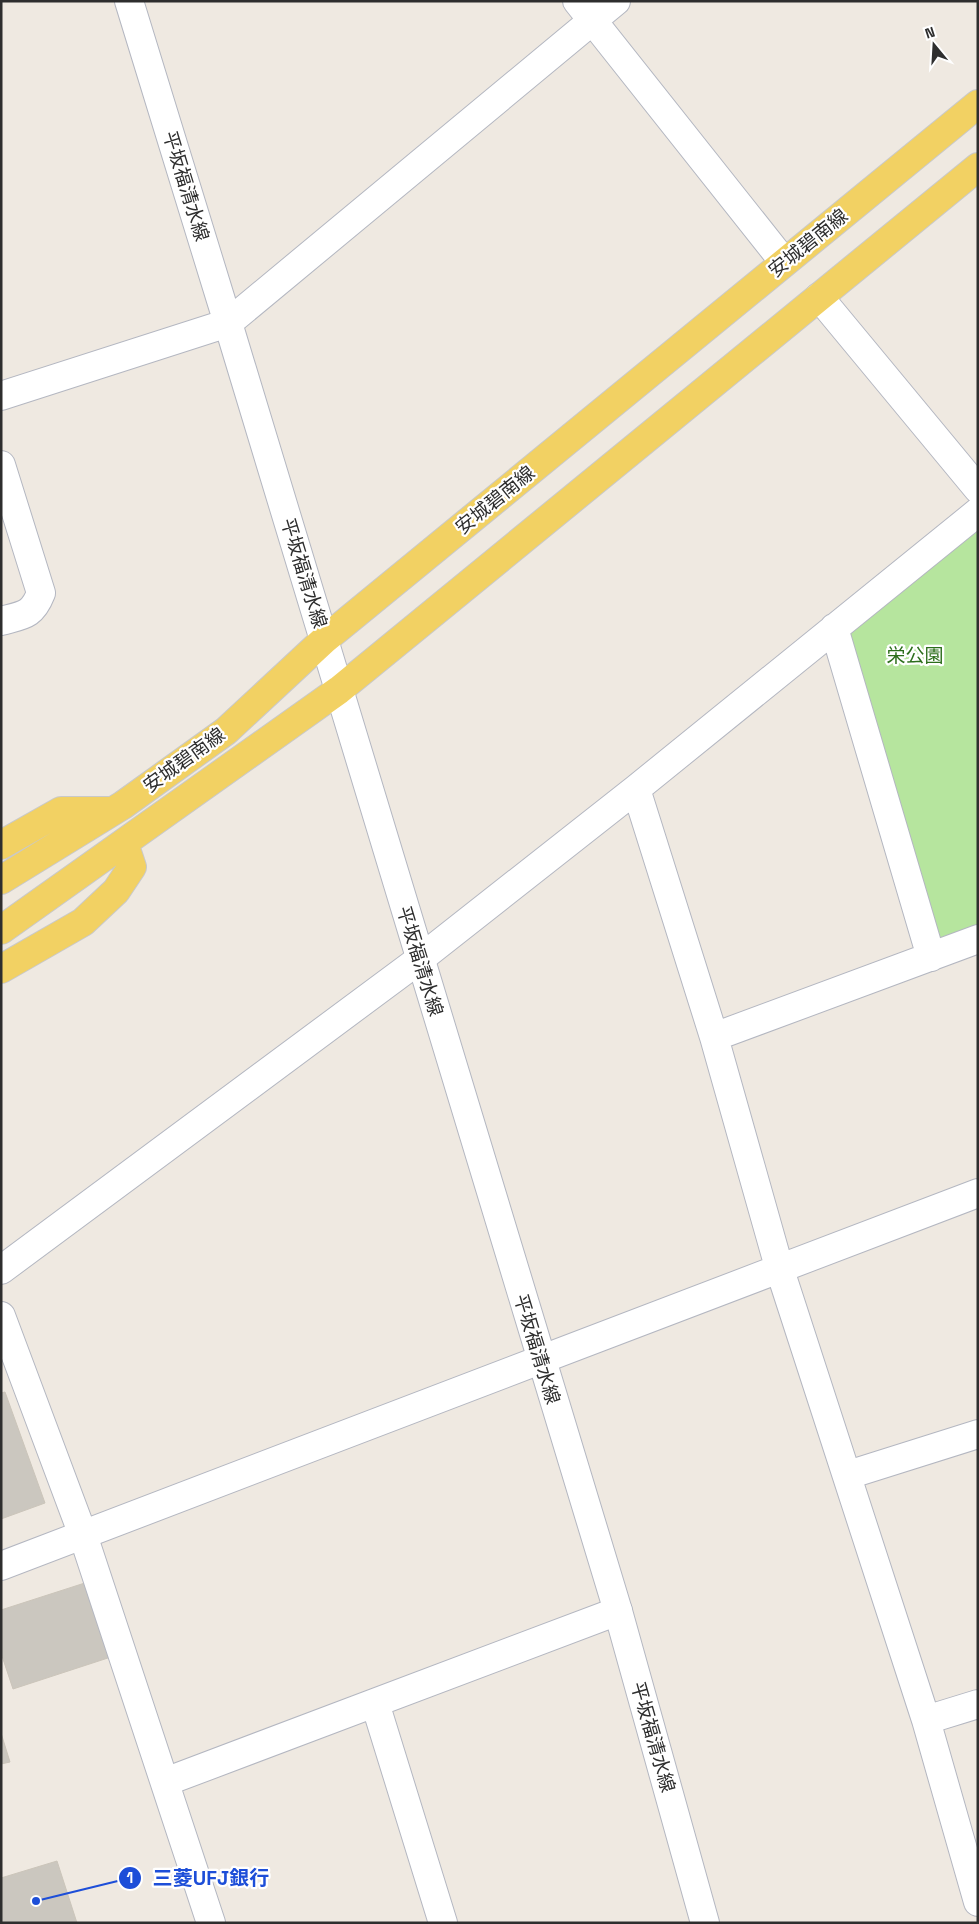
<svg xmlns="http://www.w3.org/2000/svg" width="979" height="1924" viewBox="0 0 979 1924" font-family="'Space Grotesk','Noto Sans JP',sans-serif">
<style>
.green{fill:#b6e59e}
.building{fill:#cbc7bf;stroke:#cbc5ba}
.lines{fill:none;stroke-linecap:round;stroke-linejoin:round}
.street-casing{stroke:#b4b7c1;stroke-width:30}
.secondary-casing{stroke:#b4b7c1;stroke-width:30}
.primary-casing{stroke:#c9c9c9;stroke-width:30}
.street{stroke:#fff;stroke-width:28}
.secondary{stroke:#fff;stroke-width:28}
.primary{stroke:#f2d163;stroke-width:28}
.labels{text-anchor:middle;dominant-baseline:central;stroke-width:4.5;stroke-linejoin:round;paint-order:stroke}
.street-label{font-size:19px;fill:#2e2e2e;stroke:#fff}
.park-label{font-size:19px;fill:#2c6e1b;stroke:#fff}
.leader{fill:none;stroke:#1d4ed8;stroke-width:2}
.callout-dot{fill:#1d4ed8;stroke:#fff;stroke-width:2}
.mark-label{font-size:15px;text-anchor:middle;font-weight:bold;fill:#fff}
.callout-label{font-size:20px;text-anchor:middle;font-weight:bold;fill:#1d4ed8;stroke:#fff;stroke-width:4.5;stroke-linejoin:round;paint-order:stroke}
</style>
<rect width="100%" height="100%" fill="#efe9e1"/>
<!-- green -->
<path class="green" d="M978,525V931L938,947L842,632Z"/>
<!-- building -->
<path class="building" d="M5,1392L45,1503L1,1519V1393Z
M91,1581L114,1656L13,1689L1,1653V1610Z
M1,1733L10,1762L1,1764Z
M57,1861L77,1923H1V1878Z"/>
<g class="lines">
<defs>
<path id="street" d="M577,1L784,262
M819,297L978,489
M228,323L616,1
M1,465L41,593C32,616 23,615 1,621
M834,628L931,957
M636,789L714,1037L779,1267L926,1720L978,1902
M714,1037L978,939
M1,1270L420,959L636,789L978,512
M1,1316L83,1535L211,1923
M540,1360L978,1193
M848,1475L978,1434
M375,1703L443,1923
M926,1720L978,1704
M165,1782L618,1611"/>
<path id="secondary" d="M129,1L228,323L618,1611L705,1923
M1,396L228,323
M1,1566L540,1360"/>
<path id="primary" d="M1,845L61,811H112
M1,880L123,805L226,731L324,640L978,104
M1,930L339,690L978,167
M1,969L83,922L116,891L132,867L124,843"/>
</defs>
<!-- street casing -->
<use href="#street" class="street-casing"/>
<!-- secondary casing -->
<use href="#secondary" class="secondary-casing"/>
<!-- primary casing -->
<use href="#primary" class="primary-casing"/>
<!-- street -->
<use href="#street" class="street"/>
<!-- secondary -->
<use href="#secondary" class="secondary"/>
<!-- primary -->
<use href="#primary" class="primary"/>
</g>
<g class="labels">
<!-- street labels -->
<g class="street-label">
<text transform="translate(186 186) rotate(73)">平坂福清水線</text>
<text transform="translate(808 243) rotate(-39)">安城碧南線</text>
<text transform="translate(495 500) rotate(-39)">安城碧南線</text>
<text transform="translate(304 573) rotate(73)">平坂福清水線</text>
<text transform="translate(184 760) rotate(-36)">安城碧南線</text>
<text transform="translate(420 961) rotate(73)">平坂福清水線</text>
<text transform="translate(537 1349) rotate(73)">平坂福清水線</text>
<text transform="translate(653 1737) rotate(74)">平坂福清水線</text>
</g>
<!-- park labels -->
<g class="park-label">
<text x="915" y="655">栄公園</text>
</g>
</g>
<!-- callouts -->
<path class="leader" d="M36 1901L130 1878"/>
<g class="callout-dot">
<circle cx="36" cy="1901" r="5"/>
<circle cx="130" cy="1878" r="12"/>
</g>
<g class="mark-label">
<text x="130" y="1883">1</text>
</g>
<g class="callout-label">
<text x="211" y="1885">三菱UFJ銀行</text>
</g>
<!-- border -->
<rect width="979" height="1924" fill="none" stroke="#2e2e2e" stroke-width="5"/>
<!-- north arrow -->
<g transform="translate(934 45) rotate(342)" stroke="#ffffff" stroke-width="4" paint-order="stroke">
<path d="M0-4L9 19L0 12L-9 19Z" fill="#2e2e2e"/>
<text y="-8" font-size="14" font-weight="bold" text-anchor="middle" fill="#2e2e2e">N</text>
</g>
</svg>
